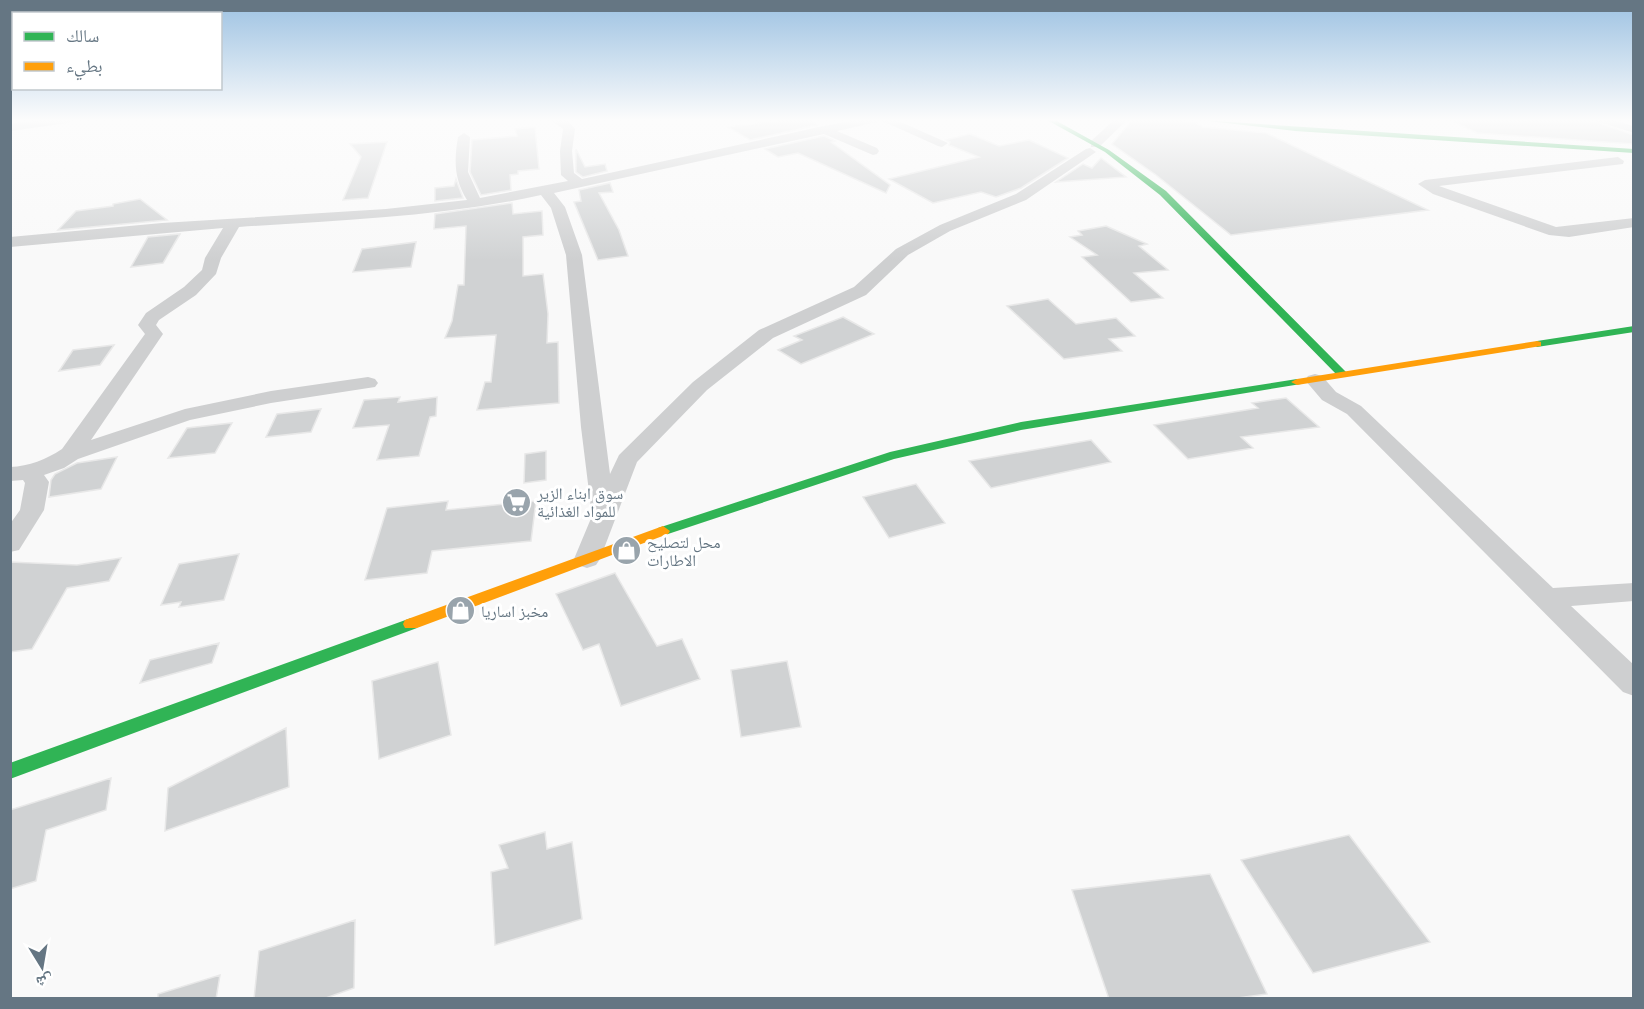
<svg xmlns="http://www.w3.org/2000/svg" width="1644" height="1009" viewBox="0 0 1644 1009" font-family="'Noto Sans','Noto Naskh Arabic',sans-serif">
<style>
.building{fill:#d0d2d3;stroke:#e8e8e8;stroke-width:1.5}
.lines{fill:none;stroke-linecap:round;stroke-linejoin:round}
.street{fill:#cecfd0;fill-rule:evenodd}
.fast{fill:#30b455;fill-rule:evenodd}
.slow{fill:#ff9f0a;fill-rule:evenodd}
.labels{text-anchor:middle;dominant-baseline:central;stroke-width:6;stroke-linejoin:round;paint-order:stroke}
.poi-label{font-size:16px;fill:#657683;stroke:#fff;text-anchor:start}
</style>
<rect width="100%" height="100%" fill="#f9f9f9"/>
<!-- building -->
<path class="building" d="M786,120H811L817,125L750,140L728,127Z
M1132,120H1176L1194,122L1203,127L1266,133L1428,210L1231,235L1156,175L1112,144Z
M1450,120H1591L1634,135V144L1477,133Z
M535,127L539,169L518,171V174L510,175L511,190L481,195L470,172L472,140L517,136L515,129Z
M970,134L999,146L1029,140L1068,158L1021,188L996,197L981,192L933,203L889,179L979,157L949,145L950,142L946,140Z
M824,136L835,141L831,142L890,185L886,193L798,153L778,157L765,149Z
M387,142L368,198L343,200L361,157L350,144Z
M576,149L585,167L605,164L607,171L583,177L576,172Z
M1101,158L1126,177L1056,182L1083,164L1092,168Z
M456,179L463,198L435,201V188L454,186Z
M610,183L613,192L599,193L619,230L628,256L598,260L574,202L581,201L579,190Z
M140,199L167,220L58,230L76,211L113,206V204Z
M512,203L513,214L542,211L543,235L523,237V276L543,274L548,314L547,343L558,342L559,403L477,410L485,382H491L496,335L445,338L452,321L458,285H464L466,226L434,229L435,214Z
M1106,226L1147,244L1139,246L1168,270L1134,273L1163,298L1131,302L1082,257L1097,255L1070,237L1082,235L1078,231Z
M180,234L163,263L131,267L148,237Z
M416,242L411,267L353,272L362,249Z
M1048,299L1076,324L1116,318L1135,336L1109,339L1122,351L1064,359L1007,306Z
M843,317L874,334L801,364L778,350L802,340L794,336Z
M114,345L100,365L59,371L73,350Z
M400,397L398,402L437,397L436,416L430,417L419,456L377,460L389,425L353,428L364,400Z
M1286,398L1319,427L1241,437L1253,448L1188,459L1154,425L1258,408L1252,403Z
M321,409L311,432L266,437L277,414Z
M232,423L215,453L168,458L187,428Z
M1091,440L1111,462L991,488L969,461Z
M546,451V480L524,483L525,454Z
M117,457L101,489L49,497L51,480L55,474L77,463Z
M916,484L945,523L889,538L863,497Z
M448,501L446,510L536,501L531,541L432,551L427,573L365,580L387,508Z
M239,554L224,600L179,607L181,602L161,605L179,564Z
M121,558L109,581L67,588L32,649L10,652V562L77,565Z
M615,573L657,646L682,639L700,679L621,706L599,644L583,650L556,594Z
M219,643L212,663L140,683L150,660Z
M787,661L801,727L741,737L731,670Z
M438,662L451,735L379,759L372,681Z
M286,728L289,787L165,831L168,788Z
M111,778L106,810L46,830L36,881L10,889V810Z
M545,832L547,849L572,842L582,919L495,945L491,872L508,868L499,845Z
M1349,835L1430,942L1313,973L1241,860Z
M1210,874L1267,994L1230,999H1109L1072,890Z
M355,920L354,988L323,999H254L259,951Z
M220,975L216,999H158V994Z"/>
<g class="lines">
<!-- street -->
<path class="street" d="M42,120H74L68,123L10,131V124Z
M551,120H567L575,129L572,151L574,173L582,179L824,126L857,120H879L877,122L837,131L877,148L879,151L877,154L873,155L824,134L554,193L565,207L582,255L610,474L619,455L693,382L759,330L854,287L896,249L940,225L1016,194L1086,149L1090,148L1096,152L1026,200L950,231L908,255L866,295L773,338L707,390L637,462L600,559L596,565L587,568L578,565L574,559L592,516L581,427L566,255L551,208L541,195C442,217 340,220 239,227L221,258L216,274L196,295L159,320L156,325L163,334L91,440L185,409L271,391L368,377L375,379L378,383L375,387L271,403L190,420L78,459L64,468L44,475L49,482L44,510L19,550L10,552V524L20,510L25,483L23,480L10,481V467C30,466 45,460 62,449L145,334L138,325L146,313L184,287L202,270L205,258L223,228L10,247V237L162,223L386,209L467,200C454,179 454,161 458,137L464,133L470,137L468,172L480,198L568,181L561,175L560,151L563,129Z
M880,120H896L948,143L942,147L938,146Z
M1114,120H1127L1099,147H1091V141Z
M1593,120H1612L1634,126V133Z
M1618,157L1624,161L1623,164L1439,186L1556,227L1634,218V227L1569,237L1549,235L1433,194L1418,184L1425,180Z
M1315,374L1322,376L1336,392L1361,406L1553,588L1634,583V601L1571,606L1634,665V696L1623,692L1347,414L1322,400L1305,380L1308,376Z"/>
<!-- fast -->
<path class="fast" d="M1047,120H1055L1109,150L1166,191L1347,373V377H1339L1160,195L1105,152Z
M1200,120L1634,149V153L1295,131Z
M1634,326V332L1537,347L1532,344L1537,341Z
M1297,379L1303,382L1301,384L1021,430L894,459L668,534L663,536L656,531L658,528L890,452L1021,422Z
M411,618L417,620L419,624L417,628L10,779V763Z"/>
<!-- slow -->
<path class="slow" d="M1537,341L1541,342V346L1297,385L1291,382L1297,379Z
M663,526L670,531L668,534L417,628H405L403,624L405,620Z"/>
</g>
<!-- sky -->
<linearGradient id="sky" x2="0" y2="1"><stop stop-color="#9dc2e2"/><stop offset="0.46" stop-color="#fcfcfc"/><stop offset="1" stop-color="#fcfcfc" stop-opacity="0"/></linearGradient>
<rect width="1644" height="261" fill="url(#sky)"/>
<!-- icons -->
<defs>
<symbol id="supermarket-disc" viewBox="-11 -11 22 22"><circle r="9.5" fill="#99a4ac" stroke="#fff"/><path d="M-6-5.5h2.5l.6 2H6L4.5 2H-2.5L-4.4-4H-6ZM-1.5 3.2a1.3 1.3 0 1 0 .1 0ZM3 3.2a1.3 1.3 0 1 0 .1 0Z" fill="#fff"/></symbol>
<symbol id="shop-disc" viewBox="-11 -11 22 22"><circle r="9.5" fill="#99a4ac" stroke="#fff"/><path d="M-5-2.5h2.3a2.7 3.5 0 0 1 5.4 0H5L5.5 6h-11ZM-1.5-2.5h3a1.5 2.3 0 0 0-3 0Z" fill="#fff"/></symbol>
</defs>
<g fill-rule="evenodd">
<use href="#supermarket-disc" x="500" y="486" width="33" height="33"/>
<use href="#shop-disc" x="610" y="534" width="33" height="33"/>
<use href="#shop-disc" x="444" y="594" width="33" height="33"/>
</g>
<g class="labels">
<!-- poi labels -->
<g class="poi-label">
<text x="537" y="493">سوق ابناء الزير<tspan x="537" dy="18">للمواد الغذائية</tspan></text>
<text x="647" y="542">محل لتصليح<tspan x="647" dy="18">الاطارات</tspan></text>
<text x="481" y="611">مخبز اساريا</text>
</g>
</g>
<!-- border -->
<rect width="1644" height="1009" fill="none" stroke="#657683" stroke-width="24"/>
<!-- legend -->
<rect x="12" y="12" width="210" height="78" fill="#ffffff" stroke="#c1c8cd" stroke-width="1.5"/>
<rect x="24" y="32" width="30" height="9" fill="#30b455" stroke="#c1c8cd" stroke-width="1.5"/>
<text x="66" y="42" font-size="18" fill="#657683">سالك</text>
<rect x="24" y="62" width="30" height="9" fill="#ff9f0a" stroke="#c1c8cd" stroke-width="1.5"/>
<text x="66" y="72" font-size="18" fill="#657683">بطيء</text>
<!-- north arrow -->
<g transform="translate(42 967) rotate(169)" stroke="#ffffff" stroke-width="4.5" paint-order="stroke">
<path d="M0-4.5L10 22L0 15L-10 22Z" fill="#657683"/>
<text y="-9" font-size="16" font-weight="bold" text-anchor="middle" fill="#657683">ش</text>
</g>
</svg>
